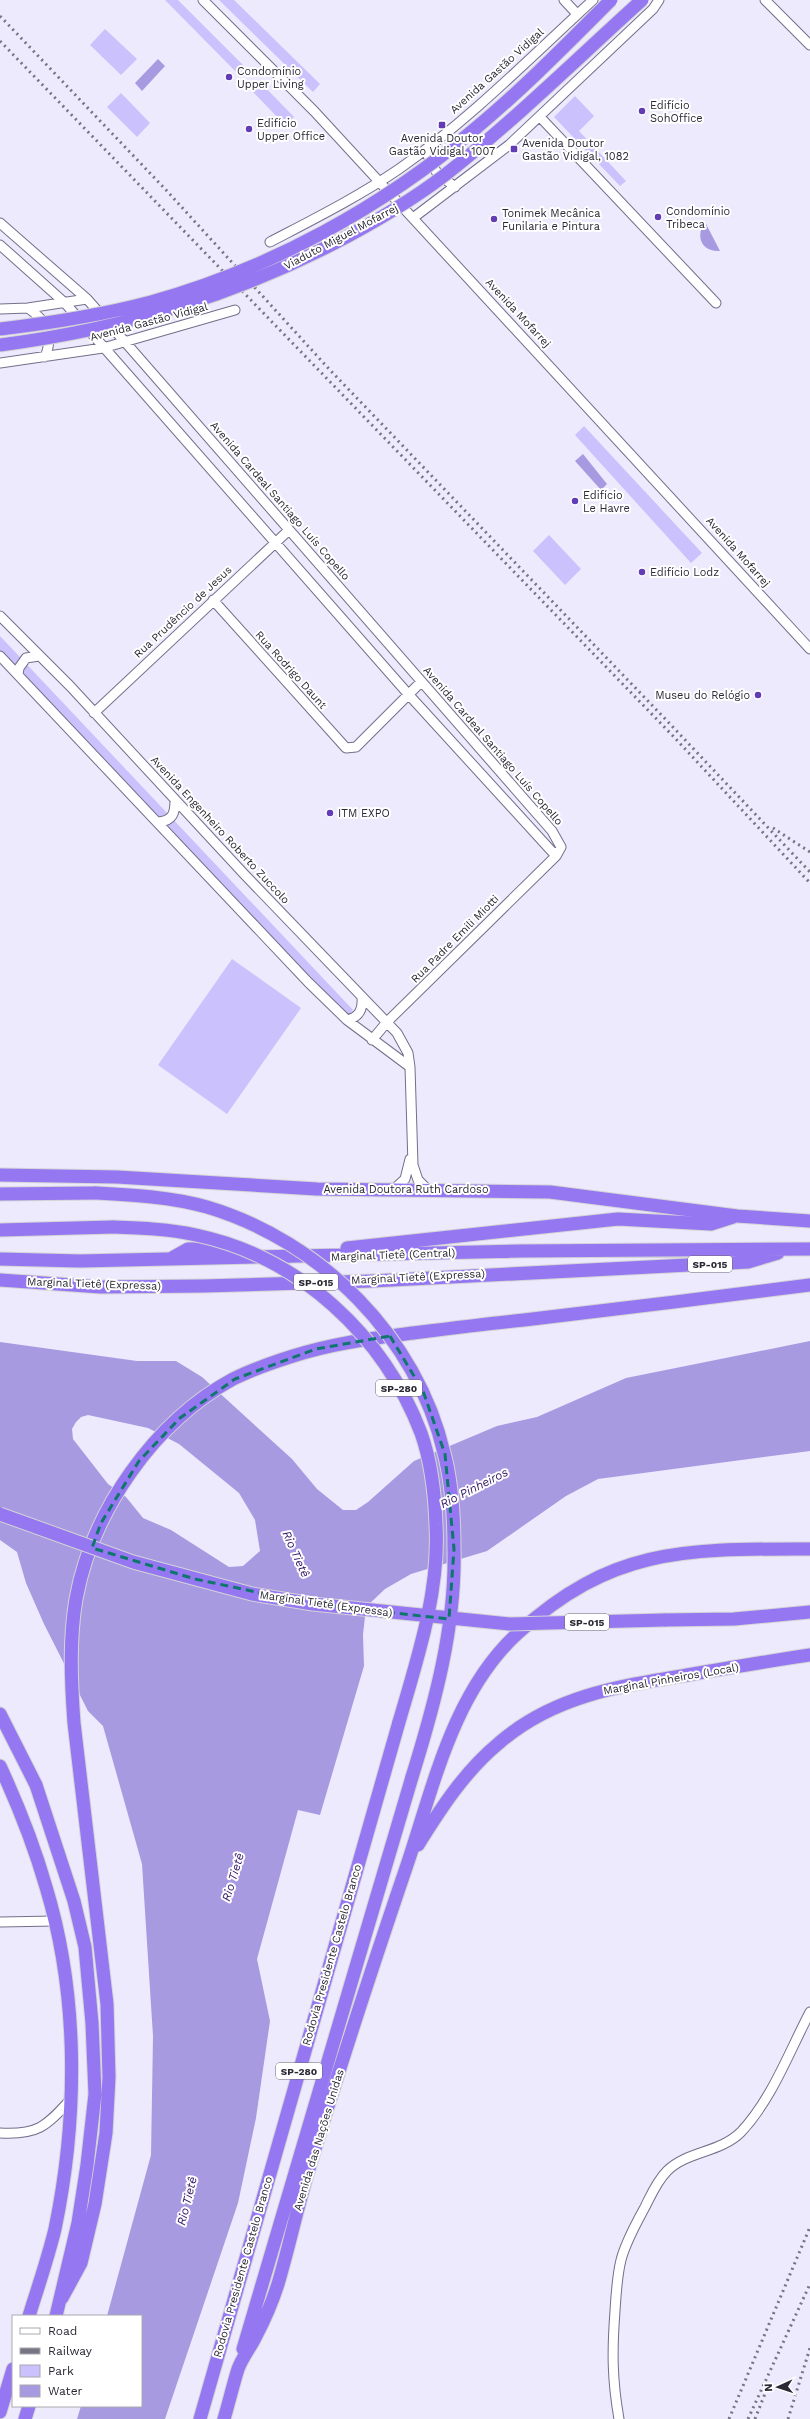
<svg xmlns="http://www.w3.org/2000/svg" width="810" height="2419" viewBox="0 0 810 2419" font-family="'Work Sans',sans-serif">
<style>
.green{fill:#cbc1fc}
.water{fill:#a89ae1;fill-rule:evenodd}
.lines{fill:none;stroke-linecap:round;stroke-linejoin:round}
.minor-casing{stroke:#736f8a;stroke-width:11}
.highway-casing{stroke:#d4d4d6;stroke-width:15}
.minor{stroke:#fff;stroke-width:9}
.highway{stroke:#9577f2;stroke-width:13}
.rail{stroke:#777483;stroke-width:3;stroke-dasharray:2 4;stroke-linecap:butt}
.highway-bridge-casing{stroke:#d4d4d6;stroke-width:15;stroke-linecap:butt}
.highway-bridge{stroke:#9577f2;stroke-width:13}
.marked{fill:none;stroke:#0f766e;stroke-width:3;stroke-dasharray:8 5;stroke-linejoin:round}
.poi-dot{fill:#613cb4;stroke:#fff;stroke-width:1.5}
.labels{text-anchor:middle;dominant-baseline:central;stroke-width:4;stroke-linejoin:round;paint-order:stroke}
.shield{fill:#fff;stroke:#6a6871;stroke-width:1}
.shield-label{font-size:10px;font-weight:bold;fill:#2a2834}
.poi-label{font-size:11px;fill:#2a2834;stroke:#fff;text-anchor:start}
.street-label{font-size:11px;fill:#2a2834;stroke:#fff}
.water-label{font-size:12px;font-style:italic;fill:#321667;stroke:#fff}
</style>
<rect width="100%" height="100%" fill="#edeafd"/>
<!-- green -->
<path class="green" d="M165,0H178L248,70L241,77Z
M219,0H234L320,84L313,92Z
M105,29L137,59L121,75L90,45Z
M259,81L294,117L285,125L251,90Z
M121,93L150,123L137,137L107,107Z
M575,96L594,116L579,131L626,181L620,186L554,117Z
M584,426L702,553L691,563L575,435Z
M549,535L581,569L565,585L533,551Z
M0,636L353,1010L346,1017L0,651Z
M232,959L301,1008L227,1114L158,1065Z"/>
<!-- water -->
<path class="water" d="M158,59L165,66L142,91L135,83Z
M705,222L720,251C701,252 695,236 705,222Z
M583,454L607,484L601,490L575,461Z
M810,1341V1451L598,1479L566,1496L487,1551L411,1574L385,1589L366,1607L363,1635L364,1666L320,1815L298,1810L257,1959L270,2021L256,2118L238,2203L165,2419H77L81,2406H141V2316H107L151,2155L153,2036L142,1864L103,1726L88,1711L44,1624L26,1583L17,1552L0,1540V1342L137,1361H176L202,1377L292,1459L317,1489L343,1510H356L368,1502L414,1461L497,1426L537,1417L626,1378ZM88,1415L148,1428L179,1444L239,1493L255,1520L260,1551L243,1566L229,1567L171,1530L143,1518L126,1497L108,1484L73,1439L72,1429L76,1422L81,1417Z"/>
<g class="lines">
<defs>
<path id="minor" d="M203,0L314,111L810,649
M564,0L577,14
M765,0L810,45
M540,117L716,303
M425,150L437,173L455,187
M413,218L509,145L653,9L659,0
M0,223L87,299L126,343L552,831L561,847L556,856L409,695L65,303L0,245
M270,242C314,219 358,197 399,169C469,120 530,58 593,0
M28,308C47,321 54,335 45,357
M0,309L28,308L87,299
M0,363L103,348L235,310
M213,600L346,748L356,747L421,682
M0,616L70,686L244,874L397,1033L408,1053L410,1067L413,1165L418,1180L428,1190
M0,656L308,982L347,1020L410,1067
M18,675L19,668L26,658L39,656
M94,713L289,530
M158,822C173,821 175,813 175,800
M347,1020C359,1017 363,1010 362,998
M372,1040L387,1022L556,856
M393,1190L405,1179L410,1159
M0,1922L55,1921
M0,2133C37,2135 46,2127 70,2100
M619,2419C612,2379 612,2351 615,2311C616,2294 617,2276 621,2260C626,2241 636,2224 645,2207C651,2195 657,2181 667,2171C687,2151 720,2153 741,2132C772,2099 789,2052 810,2012"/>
<path id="highway" d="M0,1175L117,1177L317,1189L550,1192L737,1216L810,1221
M0,1194L96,1193
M0,1230L113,1227
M347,1248L618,1219L711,1224L733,1217
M172,1258L188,1249H220
M0,1259L80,1261L521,1251L810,1249
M0,1280L101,1287L203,1286L372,1281L748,1262L778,1253
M664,1620L734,1619L810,1612
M0,1714L36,1785L74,1901L85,1947L92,2023L95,2094L87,2165L78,2223L56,2316
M0,1766C18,1805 34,1845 46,1887C79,1996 78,2118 55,2229C48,2258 38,2287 29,2316
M418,1845C441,1808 465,1771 499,1743C553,1696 619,1686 687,1675C728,1668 769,1661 810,1655
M62,2298L81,2263L95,2204L106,2133L109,2077L107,2004L74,1723C71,1682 69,1640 76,1599C92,1511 154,1422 233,1379C251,1370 274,1362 293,1356C330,1344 368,1339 405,1334C445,1329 484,1324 524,1320C619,1309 715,1297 810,1285
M243,2349L412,1777
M0,2412L13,2369
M25,2419L29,2406
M200,2419L399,1722
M224,2419C229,2402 233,2385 238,2369C242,2358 250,2348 255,2338C264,2321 272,2303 278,2284C289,2247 297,2209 308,2172C339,2068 373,1965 408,1862C434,1784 454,1691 518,1633C613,1546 689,1549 810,1549"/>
</defs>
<!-- minor casing -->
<use href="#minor" class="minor-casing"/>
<!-- highway casing -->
<use href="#highway" class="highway-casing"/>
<!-- minor -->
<use href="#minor" class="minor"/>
<!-- highway -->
<use href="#highway" class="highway"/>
<!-- rail -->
<path class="rail" d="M0,16L167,191L329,369L671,725L810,872
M0,41L673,736L810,883
M773,828L810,852
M729,2419L810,2227
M748,2419L810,2284
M755,2419L768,2386
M788,2419L810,2348"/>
<defs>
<path id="highway-bridge" d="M0,329C51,323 102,315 151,302C270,269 383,207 476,128C524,88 567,44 611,0
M0,345C124,329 237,295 348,236C385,216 422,194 455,167C520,115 580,56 642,0
M96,1193C134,1195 171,1197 207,1207C321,1241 417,1337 444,1453C452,1483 454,1518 454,1549C456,1626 435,1703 412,1777
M113,1227C141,1228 169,1229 196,1235C300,1257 384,1336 421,1433C431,1461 435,1496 436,1525C440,1591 417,1660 399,1722
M0,1514L133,1562L252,1594L313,1604L510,1624L664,1620"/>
</defs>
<!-- highway-bridge casing -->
<use href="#highway-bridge" class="highway-bridge-casing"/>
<!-- highway-bridge -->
<use href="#highway-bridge" class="highway-bridge"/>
</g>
<!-- marked area -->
<path class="marked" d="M390,1336L423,1391L445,1454L454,1549L449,1619L313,1604L195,1579L92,1548L101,1523L139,1461L180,1418L235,1379L316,1349Z"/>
<!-- markers -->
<g class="poi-dot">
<circle cx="229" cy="77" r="4"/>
<circle cx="642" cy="111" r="4"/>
<rect x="438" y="121" width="8" height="8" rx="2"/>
<circle cx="249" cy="129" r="4"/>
<rect x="510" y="145" width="8" height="8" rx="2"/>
<circle cx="658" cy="217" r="4"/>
<circle cx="494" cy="219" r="4"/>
<circle cx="575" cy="501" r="4"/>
<circle cx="642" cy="572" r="4"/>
<circle cx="758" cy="695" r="4"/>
<circle cx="330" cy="813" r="4"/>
</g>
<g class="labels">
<!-- shield labels -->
<g class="shield">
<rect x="688" y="1256" width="44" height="16" rx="3"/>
<rect x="294" y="1274" width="44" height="16" rx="3"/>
<rect x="376" y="1380" width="46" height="16" rx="3"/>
<rect x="565" y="1614" width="44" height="16" rx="3"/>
<rect x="276" y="2063" width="46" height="16" rx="3"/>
</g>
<g class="shield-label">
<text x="710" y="1264">SP-015</text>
<text x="316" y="1282">SP-015</text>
<text x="399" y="1388">SP-280</text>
<text x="587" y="1622">SP-015</text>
<text x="299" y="2071">SP-280</text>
</g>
<!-- poi labels -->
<g class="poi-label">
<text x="237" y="71">Condomínio<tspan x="237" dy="13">Upper Living</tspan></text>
<text x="650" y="105">Edifício<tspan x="650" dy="13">SohOffice</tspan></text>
<text x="257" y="123">Edifício<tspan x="257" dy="13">Upper Office</tspan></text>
<text x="442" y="138" text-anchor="middle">Avenida Doutor<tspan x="442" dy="13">Gastão Vidigal, 1007</tspan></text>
<text x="522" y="143">Avenida Doutor<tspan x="522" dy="13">Gastão Vidigal, 1082</tspan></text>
<text x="666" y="211">Condomínio<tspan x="666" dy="13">Tribeca</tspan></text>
<text x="502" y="213">Tonimek Mecânica<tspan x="502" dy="13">Funilaria e Pintura</tspan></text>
<text x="583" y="495">Edifício<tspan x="583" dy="13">Le Havre</tspan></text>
<text x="650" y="572">Edifício Lodz</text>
<text x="750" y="695" text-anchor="end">Museu do Relógio</text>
<text x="338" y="813">ITM EXPO</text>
</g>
<!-- street labels -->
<g class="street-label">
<text transform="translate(497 71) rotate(-42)">Avenida Gastão Vidigal</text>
<text transform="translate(341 237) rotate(-28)">Viaduto Miguel Mofarrej</text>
<text transform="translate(518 313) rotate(47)">Avenida Mofarrej</text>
<text transform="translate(149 322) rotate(-15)">Avenida Gastão Vidigal</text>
<text transform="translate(280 501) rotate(49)">Avenida Cardeal Santiago Luís Copello</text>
<text transform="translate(738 552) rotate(48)">Avenida Mofarrej</text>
<text transform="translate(183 612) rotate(-43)">Rua Prudêncio de Jesus</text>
<text transform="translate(291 670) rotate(48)">Rua Rodrigo Daunt</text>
<text transform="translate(493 746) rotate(49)">Avenida Cardeal Santiago Luís Copello</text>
<text transform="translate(220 830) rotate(47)">Avenida Engenheiro Roberto Zuccolo</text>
<text transform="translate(455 939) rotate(-45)">Rua Padre Emili Miotti</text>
<text x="406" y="1189">Avenida Doutora Ruth Cardoso</text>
<text transform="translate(393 1255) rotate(-2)">Marginal Tietê (Central)</text>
<text transform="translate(418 1277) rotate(-3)">Marginal Tietê (Expressa)</text>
<text transform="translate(94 1284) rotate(2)">Marginal Tietê (Expressa)</text>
<text transform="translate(326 1604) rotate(8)">Marginal Tietê (Expressa)</text>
<text transform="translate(671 1679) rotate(-10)">Marginal Pinheiros (Local)</text>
<text transform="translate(332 1955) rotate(-74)">Rodovia Presidente Castelo Branco</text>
<text transform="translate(319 2140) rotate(-73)">Avenida das Nações Unidas</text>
<text transform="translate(243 2267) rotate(-74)">Rodovia Presidente Castelo Branco</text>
</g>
<!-- water labels -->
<g class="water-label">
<text transform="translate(474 1488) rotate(-27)">Rio Pinheiros</text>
<text transform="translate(296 1554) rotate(66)">Rio Tietê</text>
<text transform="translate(233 1877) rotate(-73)">Rio Tietê</text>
<text transform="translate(187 2201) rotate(-76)">Rio Tietê</text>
</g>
</g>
<!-- legend -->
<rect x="12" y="2315" width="130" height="92" fill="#ffffff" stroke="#aaa9ae"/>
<rect x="20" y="2328" width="20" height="6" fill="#ffffff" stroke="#aaa9ae"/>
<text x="48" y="2335" font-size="12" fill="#2a2834">Road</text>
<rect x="20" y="2348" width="20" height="6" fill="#777483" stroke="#aaa9ae"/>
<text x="48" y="2355" font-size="12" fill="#2a2834">Railway</text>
<rect x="20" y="2365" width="20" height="12" fill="#cbc1fc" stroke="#aaa9ae"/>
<text x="48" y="2375" font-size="12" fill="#2a2834">Park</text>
<rect x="20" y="2385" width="20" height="12" fill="#a89ae1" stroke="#aaa9ae"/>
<text x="48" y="2395" font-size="12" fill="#2a2834">Water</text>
<!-- north arrow -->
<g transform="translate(778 2387) rotate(267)" stroke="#ffffff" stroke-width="3" paint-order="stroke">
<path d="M0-3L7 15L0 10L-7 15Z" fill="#2a2834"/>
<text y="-6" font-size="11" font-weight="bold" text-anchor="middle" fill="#2a2834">N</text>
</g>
</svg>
